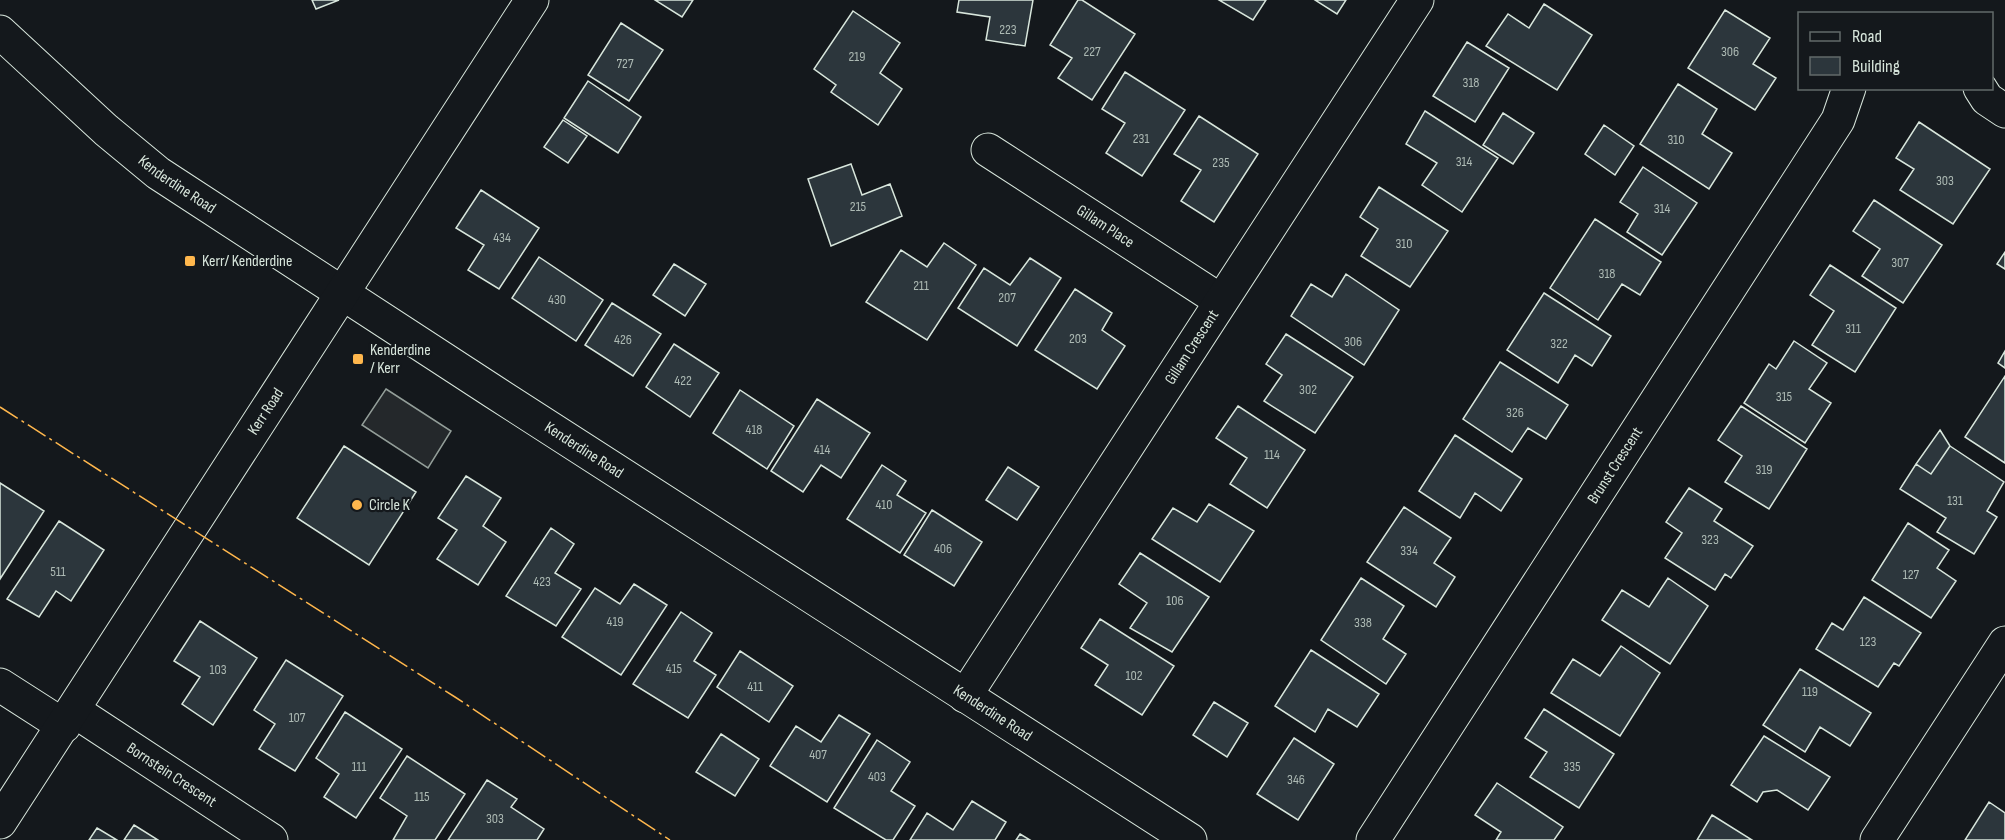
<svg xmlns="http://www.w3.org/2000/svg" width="2005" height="840" viewBox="0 0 2005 840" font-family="'Sofia Sans Condensed',sans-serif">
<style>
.parking{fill:#24282b;stroke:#939e99;stroke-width:1.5}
.building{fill:#2c363c;stroke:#d8e6dc;stroke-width:1.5}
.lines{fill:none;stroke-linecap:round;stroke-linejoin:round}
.minor-casing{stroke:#d8e6dc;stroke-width:35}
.minor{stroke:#14181c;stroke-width:33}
.power{stroke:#ffb74d;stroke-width:1.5;stroke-dasharray:21 4.5 3 4.5;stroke-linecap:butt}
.poi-dot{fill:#ffb74d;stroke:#14181c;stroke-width:2}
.labels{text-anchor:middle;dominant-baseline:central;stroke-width:4.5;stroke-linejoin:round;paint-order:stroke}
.number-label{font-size:14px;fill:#adbab4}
.street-label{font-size:16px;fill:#d8e6dc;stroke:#14181c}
.poi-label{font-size:16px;fill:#d8e6dc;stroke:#14181c;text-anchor:start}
</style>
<rect width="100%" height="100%" fill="#14181c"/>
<!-- parking -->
<path class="parking" d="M386,389L451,431L428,468L362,425Z"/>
<!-- building -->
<path class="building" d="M312,0H339L316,9Z
M655,0H693L682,17Z
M959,0H1033L1025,46L986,40L990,17L957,12Z
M1078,0H1082L1135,34L1092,100L1058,78L1072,58L1050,45Z
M1219,0H1266L1253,20Z
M1315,0H1346L1337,14Z
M1544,4L1592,35L1557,90L1486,46L1508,14L1529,28Z
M1725,10L1770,38L1753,64L1776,78L1755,110L1688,68Z
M853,11L900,43L880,73L902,89L878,125L831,92L836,85L814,69Z
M621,23L663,50L629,101L588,75Z
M1467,42L1509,68L1475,122L1433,96Z
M1125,72L1185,110L1142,176L1106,153L1125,123L1102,109Z
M588,81L641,117L618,153L564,118Z
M1678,84L1717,109L1702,134L1732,153L1709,189L1640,144Z
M1425,111L1498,158L1462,212L1422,185L1437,163L1406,144Z
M1503,113L1534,133L1513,164L1483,145Z
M1199,116L1258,154L1214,222L1181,201L1201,170L1174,154Z
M563,120L587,136L568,163L544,147Z
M1919,122L1990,169L1953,224L1900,190L1914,169L1896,158Z
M1604,125L1634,146L1615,175L1585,154Z
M851,164L862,195L890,184L902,216L831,246L808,179Z
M1643,167L1697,203L1662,255L1627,232L1638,214L1620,202Z
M1379,187L1448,231L1410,287L1361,256L1378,229L1360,217Z
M481,190L539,228L499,289L468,270L484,245L456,228Z
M1874,200L1942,245L1903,303L1862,276L1880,249L1853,231Z
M1595,219L1661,262L1640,295L1622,284L1598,320L1550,288Z
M944,243L976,265L927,340L866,302L901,250L927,267Z
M2005,252V269L1997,264Z
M539,257L603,300L576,341L512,298Z
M1030,258L1061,278L1017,346L958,308L984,268L1010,285Z
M674,264L706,284L685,316L653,295Z
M1830,265L1896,308L1855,372L1812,345L1834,311L1810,295Z
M1346,274L1399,310L1364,365L1291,316L1311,284L1332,297Z
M1075,289L1112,313L1102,330L1125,346L1097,389L1035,350Z
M1544,293L1611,336L1592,366L1575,355L1558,383L1507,350Z
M612,303L661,334L633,376L585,345Z
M1286,334L1353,377L1315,433L1264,401L1282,375L1266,364Z
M1794,341L1827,363L1809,389L1831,403L1805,443L1744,403L1769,364L1776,369Z
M674,344L719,373L690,417L646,387Z
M2005,351V368L1998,363Z
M1500,362L1568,405L1546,439L1528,428L1512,452L1463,419Z
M2005,376V463L1965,437Z
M740,390L794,426L767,469L713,433Z
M817,399L870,433L841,478L821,465L803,492L771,471Z
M1238,406L1305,450L1267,508L1230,484L1247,458L1216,438Z
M1741,406L1807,449L1769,509L1725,482L1742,456L1718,440Z
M1940,430L1950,446L1931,474L1916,464Z
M1455,435L1522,479L1501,511L1475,493L1460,518L1419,491Z
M344,446L416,492L369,565L297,518Z
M1950,446L2004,482L1987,511L1997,517L1974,554L1937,532L1946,518L1900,489L1916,464L1931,474Z
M882,465L906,481L897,495L926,513L900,553L847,519Z
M1008,467L1039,487L1017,520L986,500Z
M466,476L501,498L483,526L506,542L478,585L437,559L457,530L438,518Z
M0,483L44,511L0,579Z
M1689,488L1722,509L1714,521L1753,546L1731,578L1725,574L1715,590L1665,558L1682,533L1666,522Z
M1209,504L1254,531L1220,582L1152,539L1173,508L1197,522Z
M1404,507L1451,538L1434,563L1455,577L1436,607L1367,562Z
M932,510L982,542L954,586L904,555Z
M59,521L104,550L71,601L56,591L39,617L7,599Z
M1908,523L1949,550L1937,568L1956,581L1931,618L1872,580Z
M551,528L574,544L555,573L581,589L556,626L506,596Z
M1140,553L1209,597L1172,652L1130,628L1147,603L1119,584Z
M1361,578L1404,606L1383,639L1406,654L1386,684L1321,640Z
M1668,578L1708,606L1670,664L1602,620L1622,590L1649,607Z
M634,584L667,605L621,675L562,637L595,588L620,604Z
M1864,597L1921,633L1899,666L1894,663L1878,687L1816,649L1832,623L1843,630Z
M681,612L712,633L694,661L716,675L688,718L633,684Z
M1100,619L1174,666L1142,715L1095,685L1108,665L1081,648Z
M200,621L257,658L213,725L182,704L200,677L174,661Z
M1621,646L1660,673L1620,736L1551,693L1573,659L1600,676Z
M1311,650L1379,694L1357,727L1328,709L1315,732L1275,706Z
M740,651L793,686L769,722L717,687Z
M286,660L343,696L295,771L259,749L275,724L254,710Z
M1800,669L1871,713L1850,746L1820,727L1805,752L1763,725Z
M1214,702L1248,723L1227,757L1193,735Z
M1544,709L1614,754L1579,808L1530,777L1547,752L1525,738Z
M345,712L402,749L356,818L324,797L339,774L316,758Z
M839,715L870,734L827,802L770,766L796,726L821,742Z
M721,734L759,759L735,796L696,772Z
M1764,736L1830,777L1808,810L1777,790L1763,792L1757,802L1731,785Z
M1294,738L1334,764L1298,820L1257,794Z
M877,740L910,762L891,791L915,806L893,840H886L834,808Z
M407,756L465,794L435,840H393L407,816L380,798Z
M487,780L517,799L511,807L544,829L537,840H448Z
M1497,783L1563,827L1554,840H1496L1501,832L1475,815Z
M972,801L1006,822L995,840H910L927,813L953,830Z
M1989,802L2005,813V840H1965Z
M1712,815L1752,840H1697Z
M134,825L158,840H124Z
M97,828L117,840H89Z
M1020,834L1030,840H1016Z"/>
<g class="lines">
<defs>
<g id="minor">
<path id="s1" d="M0,32L106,130L158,173L494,392L1190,840"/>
<path d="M1980,88L1987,99L2005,111"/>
<path id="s2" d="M988,150L1221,301"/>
<path d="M0,685L64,726"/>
<path id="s3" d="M965,696L1417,0"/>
<path id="s4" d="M73,710L271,840"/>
<path id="s5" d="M0,822L532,0"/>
<path id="s6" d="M1373,840L1838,120L1849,88"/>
<path d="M1877,840L2005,643"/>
</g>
</defs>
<!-- minor casing -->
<use href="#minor" class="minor-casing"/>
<!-- minor -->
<use href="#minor" class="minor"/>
<!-- power -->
<path class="power" d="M0,407L455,697L670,840"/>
</g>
<!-- markers -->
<g class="poi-dot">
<rect x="184" y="255" width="12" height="12" rx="3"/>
<rect x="352" y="353" width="12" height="12" rx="3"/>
<circle cx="357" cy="505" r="6"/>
</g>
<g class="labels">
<!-- number labels -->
<g class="number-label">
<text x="1008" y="29">223</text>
<text x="1092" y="51">227</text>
<text x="1730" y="51">306</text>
<text x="857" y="56">219</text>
<text x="625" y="63">727</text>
<text x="1471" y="82">318</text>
<text x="1141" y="138">231</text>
<text x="1676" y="139">310</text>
<text x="1464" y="161">314</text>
<text x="1221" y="162">235</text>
<text x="1945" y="180">303</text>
<text x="858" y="206">215</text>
<text x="1662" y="208">314</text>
<text x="502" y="237">434</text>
<text x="1404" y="243">310</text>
<text x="1900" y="262">307</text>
<text x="1607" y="273">318</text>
<text x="921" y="285">211</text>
<text x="1007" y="297">207</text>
<text x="557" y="299">430</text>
<text x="1853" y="328">311</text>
<text x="1078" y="338">203</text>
<text x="623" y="339">426</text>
<text x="1353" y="341">306</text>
<text x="1559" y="343">322</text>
<text x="683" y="380">422</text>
<text x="1308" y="389">302</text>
<text x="1784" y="396">315</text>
<text x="1515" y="412">326</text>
<text x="754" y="429">418</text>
<text x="822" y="449">414</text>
<text x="1272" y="454">114</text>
<text x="1764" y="469">319</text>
<text x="1955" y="500">131</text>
<text x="884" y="504">410</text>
<text x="1710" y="539">323</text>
<text x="943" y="548">406</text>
<text x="1409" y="550">334</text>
<text x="58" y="571">511</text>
<text x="1911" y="574">127</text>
<text x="542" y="581">423</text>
<text x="1175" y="600">106</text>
<text x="615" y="621">419</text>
<text x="1363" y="622">338</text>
<text x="1868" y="641">123</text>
<text x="674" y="668">415</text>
<text x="218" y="669">103</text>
<text x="1134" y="675">102</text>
<text x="755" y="686">411</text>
<text x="1810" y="691">119</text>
<text x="297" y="717">107</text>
<text x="818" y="754">407</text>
<text x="359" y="766">111</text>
<text x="1572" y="766">335</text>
<text x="877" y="776">403</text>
<text x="1296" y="779">346</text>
<text x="422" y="796">115</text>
<text x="495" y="818">303</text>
</g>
<!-- street labels -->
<g class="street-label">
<text stroke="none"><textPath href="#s1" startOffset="234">Kenderdine Road</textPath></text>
<text stroke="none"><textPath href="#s2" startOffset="140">Gillam Place</textPath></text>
<text stroke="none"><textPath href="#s3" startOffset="416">Gillam Crescent</textPath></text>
<text stroke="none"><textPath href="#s5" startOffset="489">Kerr Road</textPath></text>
<text stroke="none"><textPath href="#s1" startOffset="720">Kenderdine Road</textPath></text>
<text stroke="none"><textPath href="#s6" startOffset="446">Brunst Crescent</textPath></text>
<text stroke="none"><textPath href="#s1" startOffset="1206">Kenderdine Road</textPath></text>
<text stroke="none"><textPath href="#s4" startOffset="118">Bornstein Crescent</textPath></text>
</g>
<!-- poi labels -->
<g class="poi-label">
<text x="202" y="261">Kerr/ Kenderdine</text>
<text x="370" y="350">Kenderdine<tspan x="370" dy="18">/ Kerr</tspan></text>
<text x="369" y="505">Circle K</text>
</g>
</g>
<!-- legend -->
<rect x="1798" y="12" width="195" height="78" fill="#14181c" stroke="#626a69" stroke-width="1.5"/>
<rect x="1810" y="32" width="30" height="9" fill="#14181c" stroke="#626a69" stroke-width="1.5"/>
<text x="1852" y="42" font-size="18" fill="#d8e6dc">Road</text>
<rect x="1810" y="57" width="30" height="18" fill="#2c363c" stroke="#626a69" stroke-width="1.5"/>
<text x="1852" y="72" font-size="18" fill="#d8e6dc">Building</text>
</svg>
